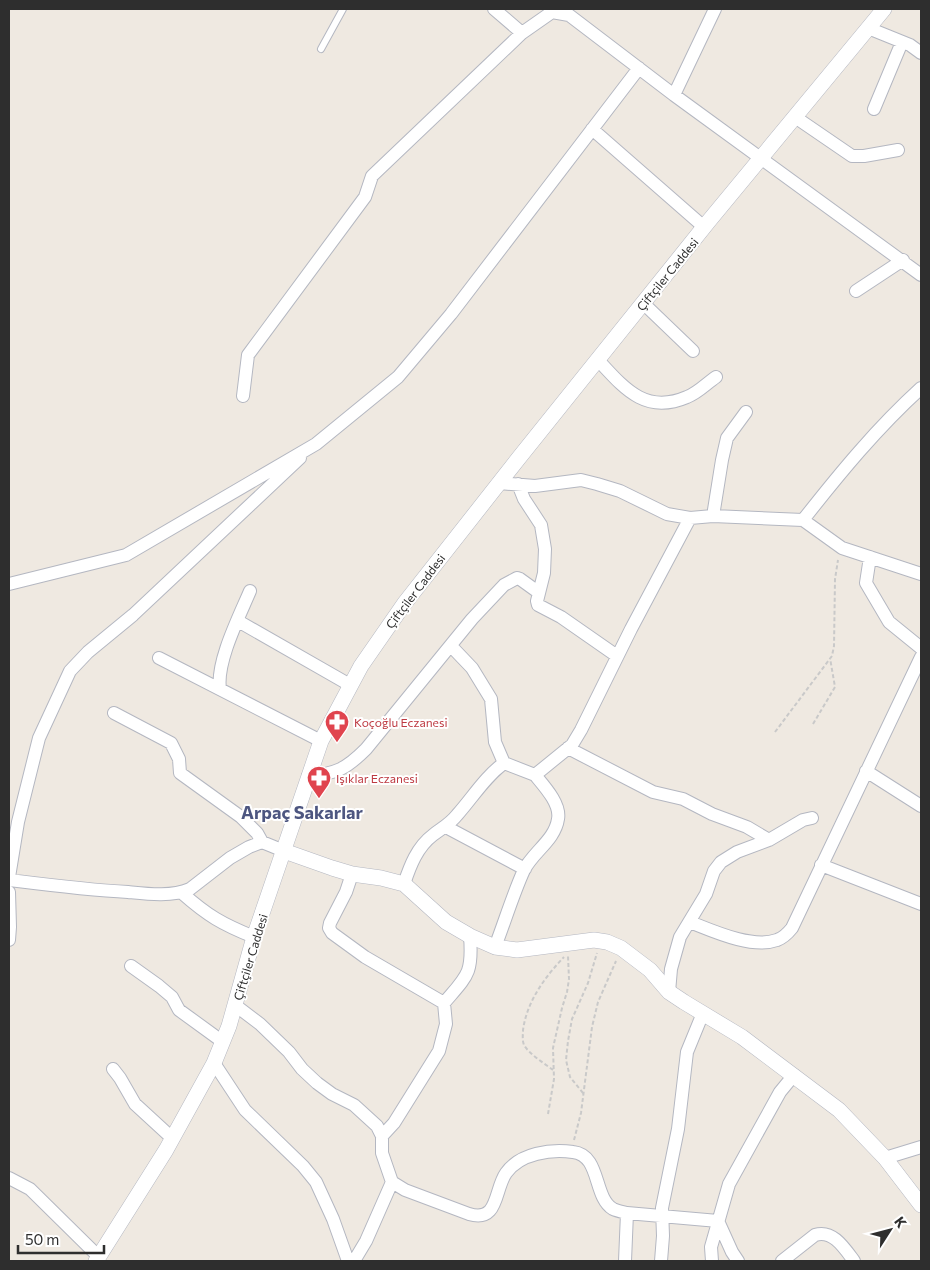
<svg xmlns="http://www.w3.org/2000/svg" width="930" height="1270" viewBox="0 0 930 1270" font-family="Commissioner,sans-serif">
<style>
.lines{fill:none;stroke-linecap:round;stroke-linejoin:round}
.service-casing{stroke:#b4b7c1;stroke-width:8}
.minor-casing{stroke:#b4b7c1;stroke-width:14}
.tertiary-casing{stroke:#b4b7c1;stroke-width:16}
.path{stroke:#c9c9c9;stroke-width:2;stroke-dasharray:4 2.5;stroke-linecap:butt}
.service{stroke:#fff;stroke-width:6}
.minor{stroke:#fff;stroke-width:12}
.tertiary{stroke:#fff;stroke-width:15}
.labels{text-anchor:middle;dominant-baseline:central;stroke-width:4;stroke-linejoin:round;paint-order:stroke}
.street-label{font-size:12px;fill:#2e2e2e;stroke:#fff}
.health-label{font-size:12px;fill:#be3a42;stroke:#fff;text-anchor:start}
.district-label{font-size:18px;font-weight:bold;fill:#4d5680;stroke:#fff}
</style>
<rect width="100%" height="100%" fill="#efe9e1"/>
<g class="lines">
<defs>
<path id="service" d="M321,49L343,9"/>
<path id="minor" d="M494,9L522,33
M715,9L674,95L921,275
M868,28L910,45L921,53
M874,109L902,42
M795,117L852,156H864L898,150
M592,129L704,227
M856,291L903,260
M643,303L693,351
M598,360C624,388 645,415 687,397C698,393 707,383 716,377
M243,396L248,355L365,197L372,176L522,33L552,12L569,15L674,95
M499,483L535,486L581,480L597,484L620,491L667,514L690,518L713,516L803,520L842,548L921,574
M518,484L524,499L541,525L545,549L544,573L537,601L538,605L561,617L617,656
M713,516L722,460L727,438L746,412
M803,520C840,473 877,428 921,388
M870,557L866,583L889,622L921,648
M9,584L126,555L316,444L398,377L451,314L639,68
M238,621L350,685
M451,646L472,668L491,699L495,742L504,763
M159,658L321,741
M220,689C216,662 239,617 250,591
M114,713L171,743L179,759L180,773L241,817L257,833L262,842
M568,748L653,792L683,799L712,814L747,827L769,840
M866,771L921,806
M308,776C336,774 346,769 366,749L472,619L504,585L517,578L520,579L538,592
M446,827L525,869
M821,865L921,904
M352,874L346,892L330,923L329,928L332,933L365,957L444,1003L446,1024L439,1051L394,1123L382,1136
M9,877L18,822L39,738L70,671L88,652L133,615L300,458
M9,880C49,885 88,890 128,892C148,894 171,897 190,889L230,858L249,847L262,842L284,851
M404,884C410,866 417,847 433,835C442,828 450,824 457,815C473,797 485,777 504,763L535,775L572,745L581,730L631,629L690,518
M9,892L10,927L9,940
M182,893C208,916 222,924 254,937
M690,922C713,931 752,949 777,940C783,938 788,933 792,928L921,657
M495,947C505,921 513,894 524,870C533,852 555,840 558,819C561,804 544,786 535,775
M131,966L159,986L172,997L179,1010L223,1042
M669,992L671,969L680,937L706,894L714,871L721,862L737,852L769,840L803,820L812,818
M444,1003C467,976 473,974 470,936
M235,1005L260,1024L289,1052L302,1069L317,1083L332,1094L354,1105L377,1126L382,1136V1153L392,1182L405,1190L469,1214C499,1223 494,1190 506,1173C520,1153 551,1149 573,1152C601,1155 593,1197 613,1209C617,1211 623,1212 627,1213L625,1261
M214,1063L245,1110L303,1166L316,1182L333,1219L348,1261
M113,1069L120,1078L135,1104L172,1138
M885,1158L921,1147
M9,1178L30,1189L98,1256
M627,1213L718,1221
M718,1221L732,1252L738,1261
M354,1261L366,1241L392,1182
M661,1261L663,1236L662,1208L678,1129L687,1052L703,1013
M712,1261L711,1247L729,1184L780,1092L794,1075
M782,1261L815,1235C833,1229 845,1249 854,1261"/>
<path id="tertiary" d="M284,851L332,868L352,874L381,878L404,884L446,922L470,936L495,947L517,950L594,940L607,942L621,948L650,970L669,992L684,1002L742,1037L839,1110L885,1158L921,1205
M96,1261L166,1150L214,1063L229,1026L254,937L321,741L361,666L404,604L518,459L708,222L884,9"/>
</defs>
<!-- service casing -->
<use href="#service" class="service-casing"/>
<!-- minor casing -->
<use href="#minor" class="minor-casing"/>
<!-- tertiary casing -->
<use href="#tertiary" class="tertiary-casing"/>
<!-- path -->
<path class="path" d="M813,724L835,687L830,658
M775,732L832,656L834,646L835,579L838,560
M553,1070C544,1063 530,1055 524,1045C522,1040 523,1035 523,1030C527,1001 545,977 564,957
M583,1093L570,1077L566,1060L568,1041L572,1019L588,983L597,953
M548,1114L554,1079L553,1048L562,1008L567,992L569,979L568,956
M574,1140L581,1113L592,1027L598,1002L616,961"/>
<!-- service -->
<use href="#service" class="service"/>
<!-- minor -->
<use href="#minor" class="minor"/>
<!-- tertiary -->
<use href="#tertiary" class="tertiary"/>
</g>
<!-- icons -->
<defs>
<symbol id="pharmacy-pin" viewBox="-11 -11 22 30"><path d="M0 17L-7.5 6A9.5 9.5 0 1 1 7.5 6Z" fill="#e0444e" stroke="#fff"/><path d="M-2-6h4v4h4v4h-4v4h-4v-4h-4v-4h4Z" fill="#fff"/></symbol>
</defs>
<g fill-rule="evenodd">
<use href="#pharmacy-pin" x="323" y="708" width="28" height="38"/>
<use href="#pharmacy-pin" x="305" y="764" width="28" height="38"/>
</g>
<g class="labels">
<!-- street labels -->
<g class="street-label">
<text transform="translate(667 274) rotate(-51)">Çiftçiler Caddesi</text>
<text transform="translate(415 591) rotate(-53)">Çiftçiler Caddesi</text>
<text transform="translate(250 957) rotate(-73)">Çiftçiler Caddesi</text>
</g>
<!-- health labels -->
<g class="health-label">
<text x="354" y="722">Koçoğlu Eczanesi</text>
<text x="336" y="778">Işıklar Eczanesi</text>
</g>
<!-- district labels -->
<g class="district-label">
<text x="302" y="812">Arpaç Sakarlar</text>
</g>
</g>
<!-- border -->
<rect width="930" height="1270" fill="none" stroke="#2e2e2e" stroke-width="20"/>
<!-- north arrow -->
<g transform="translate(890 1230) rotate(54)" stroke="#ffffff" stroke-width="4" paint-order="stroke">
<path d="M0-4L9 19L0 12L-9 19Z" fill="#2e2e2e"/>
<text y="-8" font-size="14" font-weight="bold" text-anchor="middle" fill="#2e2e2e">K</text>
</g>
<!-- scale -->
<path d="M18 1245v8h86v-8" fill="none" stroke="#2e2e2e" stroke-width="2.5"/>
<text x="25" y="1245" font-size="15" fill="#2e2e2e" stroke="#ffffff" stroke-width="4" paint-order="stroke">50 m</text>
</svg>
